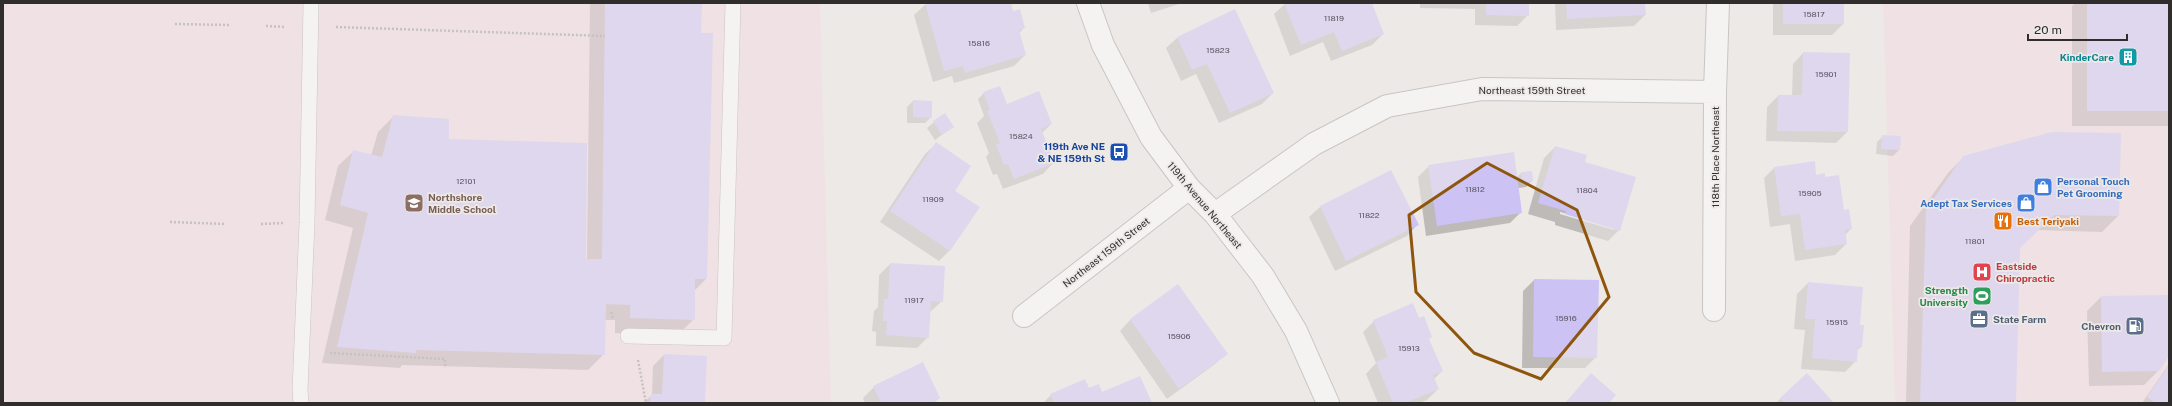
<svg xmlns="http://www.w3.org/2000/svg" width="2172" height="406" viewBox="0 0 2172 406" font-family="'Public Sans',sans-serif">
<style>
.commercial{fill:#f2d8df}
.education{fill:#f3d8df}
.shadow{fill:#0003;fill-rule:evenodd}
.building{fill:#ccc2f4}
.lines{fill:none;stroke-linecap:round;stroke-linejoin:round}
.service-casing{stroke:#9d9997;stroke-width:16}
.minor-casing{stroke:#9d9997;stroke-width:24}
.path{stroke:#969492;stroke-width:2.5;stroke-dasharray:2 2;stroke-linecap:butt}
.service{stroke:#fff;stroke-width:15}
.minor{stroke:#fff;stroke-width:22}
.marked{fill:none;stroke:#8e560d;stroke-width:3;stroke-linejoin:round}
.labels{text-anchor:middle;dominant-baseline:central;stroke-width:3.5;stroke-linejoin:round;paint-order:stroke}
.number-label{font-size:8px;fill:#56535f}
.culture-label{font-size:10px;font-weight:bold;fill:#0d838f;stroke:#ede9e7;text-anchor:end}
.street-label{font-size:10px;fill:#2f2e2d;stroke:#ede9e7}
.transit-label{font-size:10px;font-weight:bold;fill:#164399;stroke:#ede9e7;text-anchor:end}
.shop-label{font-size:10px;font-weight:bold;fill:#366cbe;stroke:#ede9e7;text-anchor:start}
.education-label{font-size:10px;font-weight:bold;fill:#785e54;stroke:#ede9e7;text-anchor:start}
.food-label{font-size:10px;font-weight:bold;fill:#c56008;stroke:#ede9e7;text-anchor:start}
.health-label{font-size:10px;font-weight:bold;fill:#be3a42;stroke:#ede9e7;text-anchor:start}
.leisure-label{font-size:10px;font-weight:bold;fill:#27864d;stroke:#ede9e7;text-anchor:end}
.service-label{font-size:10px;font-weight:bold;fill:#4e5e75;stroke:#ede9e7;text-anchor:start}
</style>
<rect width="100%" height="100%" fill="#ede9e7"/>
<!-- commercial -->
<path class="commercial" d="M1883,3H2169V403H1895Z"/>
<!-- education -->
<path class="education" d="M3,3H820L831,403H3Z"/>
<!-- shadow -->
<path class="shadow" d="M590,3H701L700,34H712L706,279L694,291V319L678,335L615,333V320H604V354L588,370L402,365L400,368L322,363L353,228L325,220L338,166L354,151L371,156L378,132L394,116L448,140L585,260H587Z
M927,3H1010L1012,12L1024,28L1019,33L1025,55L1014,66L954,83L952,76L933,82L914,15Z
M1148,3H1182L1151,13Z
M1286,3H1371L1383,34L1372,45L1331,61L1323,42L1290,56L1274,14Z
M1420,3H1528V15L1517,26L1475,25V9L1420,8Z
M1555,3H1644L1645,15L1634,26L1556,30Z
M1773,3H1843V24L1832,35H1773Z
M2075,3H2169V126H2072V6Z
M1235,11L1273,93L1262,104L1219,123L1196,74L1181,81L1166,48L1177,38Z
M1803,53L1847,132L1836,143L1766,141L1767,107L1778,96H1792L1793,64Z
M984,93L1002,107L1051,124L1042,133L1053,163L1043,174L1003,189L997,174L993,175L986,157L989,153L977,123L984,116L978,99Z
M913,101L931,117L925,123H907V107Z
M944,114L952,127L935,140L927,128Z
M2120,134L2118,216L2102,232L2038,230L2019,248L2015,403H1906L1910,226L1948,173L1964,157Z
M1883,136L1899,150L1893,156L1876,154L1877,142Z
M936,144L953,191L950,250L939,261L880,222L925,154Z
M1555,147L1583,163L1619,230L1608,241L1555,225V222L1528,214L1544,158ZM1560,212L1614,228V230L1560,214Z
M1429,166L1516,178L1521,173L1531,172L1532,181L1526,187L1518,188L1521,212L1510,223L1426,236L1418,177Z
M1774,168L1824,178L1843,211L1851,229L1845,235L1846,244L1835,255L1795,261L1790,224L1770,227L1764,178Z
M1391,171L1417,225L1407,236L1335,271L1309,217L1320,207Z
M890,264L942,301L930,312L928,337L917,348L876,346V332L872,331L874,311L878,307L879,275Z
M1534,280L1596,357L1585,368H1522L1523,291Z
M1808,283L1858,325L1861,347L1856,351V361L1845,372L1801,369L1805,330L1794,329L1797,294Z
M1178,286L1226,354L1215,364L1167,399L1120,331L1130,320Z
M2169,296V355L2158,371L2144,385L2089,386L2087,311L2101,297Z
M1374,321L1428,340L1442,371L1434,379L1438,389L1427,400L1419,403H1378L1366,374L1376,363L1363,332Z
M664,355L704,403H643L652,395L653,366Z
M2169,364V403H2142Z
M874,387L939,398L934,403H865L863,398Z
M1088,390L1102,393L1151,403H1043L1051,395Z
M1781,398L1832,403H1776Z"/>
<!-- building -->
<path class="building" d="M605,3H702L701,33H713L707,279H695V320L630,318V305L606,304L605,355L416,350V353L337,347L368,213L340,205L353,150L382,157L393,115L449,119V139L587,143L586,259H602Z
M925,3H1011L1013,11L1020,9L1025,28L1019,30L1026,55L965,73L963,66L944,71Z
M1284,3H1372L1384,34L1342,51L1334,32L1301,45Z
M1486,3H1529V16L1486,15Z
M1566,3H1645L1646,15L1567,19Z
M1783,3H1844V24H1783Z
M2087,3H2169V111H2087Z
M1235,9L1274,93L1230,113L1207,64L1192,70L1177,37Z
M1803,52L1850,53L1848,132L1777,131L1778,95H1802Z
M1000,86L1007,104L1039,91L1052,124L1041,129L1055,163L1014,179L1008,164L1004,165L996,145L1000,143L987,111L1005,104L990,110L983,92Z
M913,100L932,101V118L913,117Z
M945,113L954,127L942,135L933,121Z
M2052,132L2121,133L2119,216L2054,215L2020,248L2016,403H1920L1926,210L1963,156Z
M1882,135L1901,136L1900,150L1881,149Z
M936,142L971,166L955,191L980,207L950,251L890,211Z
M1555,146L1587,155L1585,162L1636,177L1620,231L1565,214L1566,211L1538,203Z
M1514,152L1522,213L1437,226L1428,165Z
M1815,161L1816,175L1825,173V177L1839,175L1844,210L1849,209L1852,229L1845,230L1847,244L1805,250L1800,214L1781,216L1774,167Z
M1391,170L1419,225L1346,261L1320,206Z
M1532,171L1533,181L1522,182L1521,172Z
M890,263L945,266L943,302L931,301L929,338L886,335L887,321H883L884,299H888Z
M1534,279L1599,280L1597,358L1533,357Z
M1808,282L1863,287L1860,325H1864L1862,347H1858L1857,362L1812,358L1815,319H1805Z
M1178,284L1228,354L1179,389L1130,319Z
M2169,295V356L2159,371L2102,372L2101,296Z
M1413,303L1419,318L1424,316L1432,337L1429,339L1443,371L1433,375L1439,389L1405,403H1393L1376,362L1388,357L1373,320Z
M664,354L707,356L705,403H650L651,394H662Z
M923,362L940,398L933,402L934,403H881L873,386Z
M2169,365V403H2155L2147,397Z
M1591,373L1616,395L1609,403H1565Z
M1807,373L1834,403H1785L1780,398Z
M1140,376L1152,403H1054L1050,394L1085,379L1089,388L1099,384L1102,392Z"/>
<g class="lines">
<defs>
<path id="service" d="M628,336L724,338L733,3
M301,403L300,390L307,223L311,3"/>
<path id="minor" d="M1088,3L1103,45L1151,137L1189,188L1215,214L1263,276L1296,331L1328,403
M1215,214L1314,144L1387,106L1482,89L1715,92
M1714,310L1715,92L1718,3
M1024,316L1189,188"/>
</defs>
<!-- service casing -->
<use href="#service" class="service-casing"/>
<!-- minor casing -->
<use href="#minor" class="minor-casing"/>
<!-- path -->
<path class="path" d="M175,24L229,25
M266,26L286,27
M336,27L605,36
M170,222L226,224
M261,224L283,223
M611,312L613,318
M330,353L445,359V368
M638,360L646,403"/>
<!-- service -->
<use href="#service" class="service"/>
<!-- minor -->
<use href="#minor" class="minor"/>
</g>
<!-- marked area -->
<path d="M0 0H2172V406H0ZM1487,163L1577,210L1609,297L1541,379L1474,353L1416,292L1409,215Z" fill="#ede9e7" fill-opacity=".55" fill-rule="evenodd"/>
<path class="marked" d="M1487,163L1577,210L1609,297L1541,379L1474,353L1416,292L1409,215Z"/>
<!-- icons -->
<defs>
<symbol id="building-square" viewBox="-11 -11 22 22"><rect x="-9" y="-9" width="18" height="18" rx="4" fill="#0f9aa8" stroke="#ede9e7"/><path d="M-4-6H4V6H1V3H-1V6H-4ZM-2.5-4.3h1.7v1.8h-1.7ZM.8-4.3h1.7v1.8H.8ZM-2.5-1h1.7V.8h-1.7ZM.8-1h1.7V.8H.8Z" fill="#fff"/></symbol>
<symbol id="bus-square" viewBox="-11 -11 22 22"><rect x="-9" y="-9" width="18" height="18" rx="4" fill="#1a4fb4" stroke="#ede9e7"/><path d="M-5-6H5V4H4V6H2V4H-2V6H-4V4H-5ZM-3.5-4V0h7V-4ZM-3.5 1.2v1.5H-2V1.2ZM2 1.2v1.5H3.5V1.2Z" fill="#fff"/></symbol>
<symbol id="shop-square" viewBox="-11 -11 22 22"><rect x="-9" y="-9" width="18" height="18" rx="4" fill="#3f7fe0" stroke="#ede9e7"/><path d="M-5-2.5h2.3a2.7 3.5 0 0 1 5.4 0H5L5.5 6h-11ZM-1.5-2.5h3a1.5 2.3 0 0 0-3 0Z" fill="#fff"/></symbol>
<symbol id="school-square" viewBox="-11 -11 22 22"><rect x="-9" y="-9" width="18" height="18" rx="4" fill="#8d6e63" stroke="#ede9e7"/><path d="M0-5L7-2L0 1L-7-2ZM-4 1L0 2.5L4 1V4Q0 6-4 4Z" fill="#fff"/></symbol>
<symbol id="restaurant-square" viewBox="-11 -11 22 22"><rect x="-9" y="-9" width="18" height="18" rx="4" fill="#e8710a" stroke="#ede9e7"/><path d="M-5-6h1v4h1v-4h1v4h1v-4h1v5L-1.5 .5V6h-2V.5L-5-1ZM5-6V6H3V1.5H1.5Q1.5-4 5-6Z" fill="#fff"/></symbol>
<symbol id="hospital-square" viewBox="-11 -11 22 22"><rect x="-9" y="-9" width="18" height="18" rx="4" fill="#e0444e" stroke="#ede9e7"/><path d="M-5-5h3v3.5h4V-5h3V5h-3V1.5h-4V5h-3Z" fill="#fff"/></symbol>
<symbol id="stadium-square" viewBox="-11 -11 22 22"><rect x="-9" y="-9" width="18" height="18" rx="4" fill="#2e9e5b" stroke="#ede9e7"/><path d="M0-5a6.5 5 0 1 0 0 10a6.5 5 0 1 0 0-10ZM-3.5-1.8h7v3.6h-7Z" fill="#fff"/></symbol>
<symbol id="office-square" viewBox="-11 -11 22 22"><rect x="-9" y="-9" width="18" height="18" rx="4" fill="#5c6f8a" stroke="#ede9e7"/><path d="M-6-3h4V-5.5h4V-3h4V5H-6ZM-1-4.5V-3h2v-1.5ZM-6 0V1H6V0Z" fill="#fff"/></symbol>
<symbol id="fuel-square" viewBox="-11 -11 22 22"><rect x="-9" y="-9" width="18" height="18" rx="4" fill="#5c6f8a" stroke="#ede9e7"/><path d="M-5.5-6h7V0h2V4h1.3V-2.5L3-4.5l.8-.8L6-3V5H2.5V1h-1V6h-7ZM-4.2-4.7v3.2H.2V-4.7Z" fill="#fff"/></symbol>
</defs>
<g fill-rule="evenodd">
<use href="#building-square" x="2117" y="46" width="22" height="22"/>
<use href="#bus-square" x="1108" y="141" width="22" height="22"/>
<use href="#shop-square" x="2032" y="176" width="22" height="22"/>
<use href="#school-square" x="403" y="192" width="22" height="22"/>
<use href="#shop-square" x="2015" y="192" width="22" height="22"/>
<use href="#restaurant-square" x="1992" y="210" width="22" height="22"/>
<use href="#hospital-square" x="1971" y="261" width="22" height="22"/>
<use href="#stadium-square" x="1971" y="285" width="22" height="22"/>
<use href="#office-square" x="1968" y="308" width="22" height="22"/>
<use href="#fuel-square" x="2124" y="315" width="22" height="22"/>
</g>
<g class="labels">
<!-- number labels -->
<g class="number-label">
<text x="1814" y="14">15817</text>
<text x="1334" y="18">11819</text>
<text x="979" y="43">15816</text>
<text x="1218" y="50">15823</text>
<text x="1826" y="74">15901</text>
<text x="1021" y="136">15824</text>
<text x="466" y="181">12101</text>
<text x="1475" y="189">11812</text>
<text x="1587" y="190">11804</text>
<text x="1810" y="193">15905</text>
<text x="933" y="199">11909</text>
<text x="1369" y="215">11822</text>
<text x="1975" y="241">11801</text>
<text x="914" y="300">11917</text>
<text x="1566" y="318">15916</text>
<text x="1837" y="322">15915</text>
<text x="1179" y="336">15906</text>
<text x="1409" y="348">15913</text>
</g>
<!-- culture labels -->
<g class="culture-label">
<text x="2114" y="57">KinderCare</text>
</g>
<!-- street labels -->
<g class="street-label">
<text x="1532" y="90">Northeast 159th Street</text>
<text transform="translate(1715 157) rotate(-90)">118th Place Northeast</text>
<text transform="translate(1205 205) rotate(50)">119th Avenue Northeast</text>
<text transform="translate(1106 252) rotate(-38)">Northeast 159th Street</text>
</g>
<!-- transit labels -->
<g class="transit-label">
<text x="1105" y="146">119th Ave NE<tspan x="1105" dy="12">&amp; NE 159th St</tspan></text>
</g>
<!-- shop labels -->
<g class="shop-label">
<text x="2057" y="181">Personal Touch<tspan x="2057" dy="12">Pet Grooming</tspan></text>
<text x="2012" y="203" text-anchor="end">Adept Tax Services</text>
</g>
<!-- education labels -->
<g class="education-label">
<text x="428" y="197">Northshore<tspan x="428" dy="12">Middle School</tspan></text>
</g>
<!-- food labels -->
<g class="food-label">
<text x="2017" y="221">Best Teriyaki</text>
</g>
<!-- health labels -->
<g class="health-label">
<text x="1996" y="266">Eastside<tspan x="1996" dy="12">Chiropractic</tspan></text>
</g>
<!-- leisure labels -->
<g class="leisure-label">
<text x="1968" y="290">Strength<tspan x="1968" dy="12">University</tspan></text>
</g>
<!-- service labels -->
<g class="service-label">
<text x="1993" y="319">State Farm</text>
<text x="2121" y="326" text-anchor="end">Chevron</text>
</g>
</g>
<!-- border -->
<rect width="2172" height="406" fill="none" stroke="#2f2e2d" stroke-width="8"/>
<!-- scale -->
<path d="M2028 34v6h99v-6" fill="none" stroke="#2f2e2d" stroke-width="2"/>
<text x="2034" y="34" font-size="12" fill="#2f2e2d" stroke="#ede9e7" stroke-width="3" paint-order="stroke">20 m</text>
</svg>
